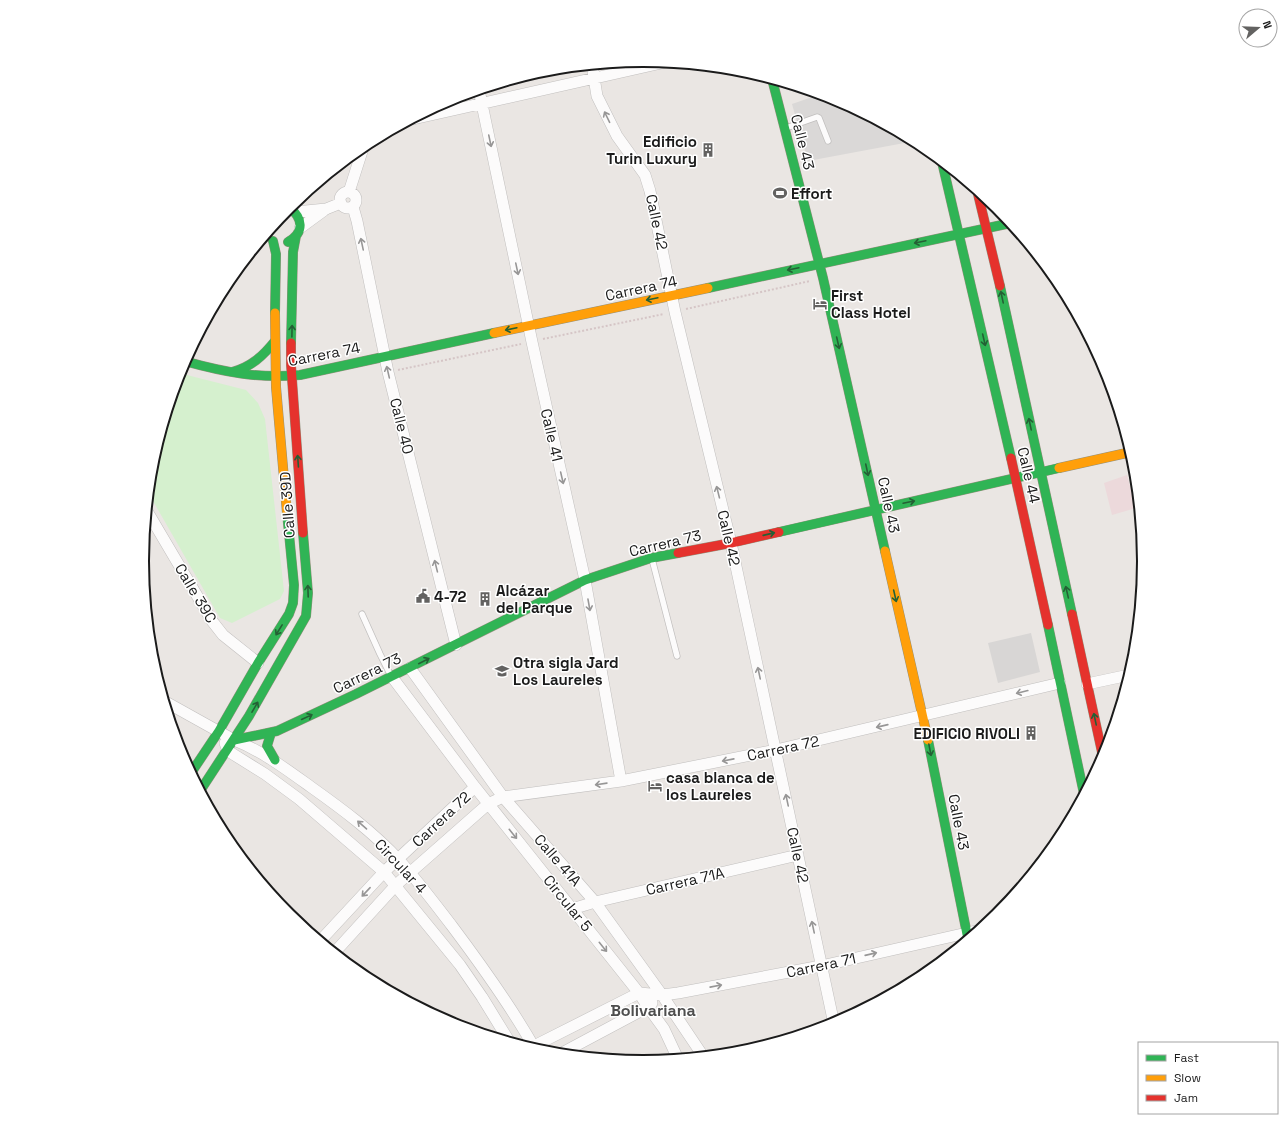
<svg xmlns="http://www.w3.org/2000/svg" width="1286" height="1122" viewBox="0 0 1286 1122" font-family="'Space Grotesk',sans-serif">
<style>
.commercial{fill:#ecd9db}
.religious{fill:#d8d6d5}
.park{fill:#d5f0ce}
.parking{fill:#dad8d7}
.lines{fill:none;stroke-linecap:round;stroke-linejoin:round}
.lane-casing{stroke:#c1bfbe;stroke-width:7}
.street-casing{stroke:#c1bfbe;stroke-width:12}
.fast-casing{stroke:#93907c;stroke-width:10}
.slow-casing{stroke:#93907c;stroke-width:10}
.jam-casing{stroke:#93907c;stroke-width:10}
.path{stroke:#d5c5c6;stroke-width:2;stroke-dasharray:2 2;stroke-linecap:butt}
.lane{stroke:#fcfbfb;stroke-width:5.5}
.street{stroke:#fcfbfb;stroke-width:11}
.fast{stroke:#30b455;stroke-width:9}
.slow{stroke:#ff9f0a;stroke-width:9}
.jam{stroke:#e5322d;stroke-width:9}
.oneway{stroke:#979696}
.oneway2{stroke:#246035}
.labels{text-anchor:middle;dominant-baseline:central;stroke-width:3;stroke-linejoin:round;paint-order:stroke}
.poi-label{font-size:15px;font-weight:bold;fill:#1b1b1b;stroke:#fff;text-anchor:start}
.street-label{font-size:15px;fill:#1b1b1b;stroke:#fff}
.neighbourhood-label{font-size:16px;font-weight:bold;fill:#4e4e4e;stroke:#fff}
.rim{fill:none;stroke:#1b1b1b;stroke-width:2}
</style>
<rect width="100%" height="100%" fill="#eae6e3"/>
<!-- commercial -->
<path class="commercial" d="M1127,475L1136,508L1112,515L1104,483Z"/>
<!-- religious -->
<path class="religious" d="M1031,633L1040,672L998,683L988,643Z"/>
<!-- park -->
<path class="park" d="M179,373L246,390L258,403L265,419L284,591L280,599L232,623L220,618L149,494L152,463Z"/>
<!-- parking -->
<path class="parking" d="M821,94L835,98L915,141L808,161L792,104Z"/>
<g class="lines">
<defs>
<path id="lane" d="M786,128L817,117L819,118L828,141
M652,559L677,656
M362,614L380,654L391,676"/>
<path id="street" d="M592,65L597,96L617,136L645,175L650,191L675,312L731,543L834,1024
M479,90L532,342L585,580L621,781
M413,119L666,62
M340 200a8 8 0 1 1 16 0a8 8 0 1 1-16 0Z
M349,192L364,145
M353,207L357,221L388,372L456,645
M296,212L326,209
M300,228L326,209L341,203
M147,511L212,621L223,635L258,663
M410,668L503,797L595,902L662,995L703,1056
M392,677L475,787L639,993L648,1007L664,1029L678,1059
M1087,684L1129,675
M164,701L234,740C262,751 286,769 311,787C342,809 373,832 399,860C418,881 435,904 452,926C482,966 511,1006 535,1049
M225,743L228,751L265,774L299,799L384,872L460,965L482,997L509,1041
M572,909L595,902L798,855
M320,941L384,872L475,787
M334,953L396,885L488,804L503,797L621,781L776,750L1060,683
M530,1048L639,993L662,995L678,993L821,966L980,930
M560,1054L648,1007L652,1003"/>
<path id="fast" d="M772,79L823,278L885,551
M942,162L1011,458
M273,241L276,254L275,313
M288,242C305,232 303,218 289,207
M1000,286L1072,614
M708,288L1011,223
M291,343L293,252L296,236
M184,361C224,372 258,379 300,375L494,333
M232,372C251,367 263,356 275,341
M779,532L1059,468
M1048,625L1084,794
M271,733L267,746L275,760
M234,740L277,731L356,694L585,580L651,558L678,553
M928,740L968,939
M191,773L219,731L258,663L289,614L293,603L294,585L287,513
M200,791L249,716L306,616L308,593L303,533"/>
<path id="slow" d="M275,313L276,387L287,513
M494,333L708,288
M1059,468L1131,452
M885,551L928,740"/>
<path id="jam" d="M977,190L1000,286
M291,343V365L303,533
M1011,458L1048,625
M678,553L731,543L779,532
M1072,614L1103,757"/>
</defs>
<!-- lane casing -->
<use href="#lane" class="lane-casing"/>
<!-- street casing -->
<use href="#street" class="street-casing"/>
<!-- fast casing -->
<use href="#fast" class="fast-casing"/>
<!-- slow casing -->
<use href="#slow" class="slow-casing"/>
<!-- jam casing -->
<use href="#jam" class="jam-casing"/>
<!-- path -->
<path class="path" d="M686,309L810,281
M543,339L664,314
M398,370L521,344"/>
<!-- lane -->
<use href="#lane" class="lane"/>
<!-- street -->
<use href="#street" class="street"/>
<!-- fast -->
<use href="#fast" class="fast"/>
<!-- slow -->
<use href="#slow" class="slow"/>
<!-- jam -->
<use href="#jam" class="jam"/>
</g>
<!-- one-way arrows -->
<defs><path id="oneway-shaft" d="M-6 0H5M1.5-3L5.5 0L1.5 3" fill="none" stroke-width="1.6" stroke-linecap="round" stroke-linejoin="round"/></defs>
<g class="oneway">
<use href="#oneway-shaft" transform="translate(607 117) rotate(-116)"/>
<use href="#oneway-shaft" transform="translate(490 141) rotate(78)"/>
<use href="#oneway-shaft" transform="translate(362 244) rotate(-102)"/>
<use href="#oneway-shaft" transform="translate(517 269) rotate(78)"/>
<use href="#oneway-shaft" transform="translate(388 372) rotate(-103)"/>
<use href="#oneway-shaft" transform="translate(562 478) rotate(77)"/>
<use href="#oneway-shaft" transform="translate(718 492) rotate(-104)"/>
<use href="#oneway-shaft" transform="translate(436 566) rotate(-104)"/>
<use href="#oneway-shaft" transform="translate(589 605) rotate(80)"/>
<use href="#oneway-shaft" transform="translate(759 673) rotate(-102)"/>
<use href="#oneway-shaft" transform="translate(1022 692) rotate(166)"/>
<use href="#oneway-shaft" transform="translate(882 726) rotate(167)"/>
<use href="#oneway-shaft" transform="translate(728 760) rotate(169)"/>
<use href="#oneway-shaft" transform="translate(601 784) rotate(172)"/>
<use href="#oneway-shaft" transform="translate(787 800) rotate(-102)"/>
<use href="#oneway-shaft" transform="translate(362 825) rotate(-139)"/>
<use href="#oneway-shaft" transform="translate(513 834) rotate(51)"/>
<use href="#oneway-shaft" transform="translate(366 892) rotate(133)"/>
<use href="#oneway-shaft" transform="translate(813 927) rotate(-102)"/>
<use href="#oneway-shaft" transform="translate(603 947) rotate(51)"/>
<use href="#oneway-shaft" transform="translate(871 954) rotate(-13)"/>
<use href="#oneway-shaft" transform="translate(716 986) rotate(-11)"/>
</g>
<g class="oneway2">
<use href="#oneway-shaft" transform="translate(920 242) rotate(168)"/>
<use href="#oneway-shaft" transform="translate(793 269) rotate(168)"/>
<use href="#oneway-shaft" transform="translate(1002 297) rotate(-102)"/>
<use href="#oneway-shaft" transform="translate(652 299) rotate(168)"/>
<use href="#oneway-shaft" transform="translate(511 329) rotate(168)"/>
<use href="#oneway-shaft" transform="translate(292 331) rotate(-89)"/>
<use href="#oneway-shaft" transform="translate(984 340) rotate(77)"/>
<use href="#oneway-shaft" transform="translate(838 343) rotate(77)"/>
<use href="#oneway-shaft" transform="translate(1030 424) rotate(-102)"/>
<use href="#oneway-shaft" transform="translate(298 461) rotate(-94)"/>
<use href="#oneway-shaft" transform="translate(867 470) rotate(78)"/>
<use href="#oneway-shaft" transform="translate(909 502) rotate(-12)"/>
<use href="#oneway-shaft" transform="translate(769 534) rotate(-13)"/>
<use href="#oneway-shaft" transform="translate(308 591) rotate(-92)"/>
<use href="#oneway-shaft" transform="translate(1067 592) rotate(-103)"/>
<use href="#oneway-shaft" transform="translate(895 596) rotate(77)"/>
<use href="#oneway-shaft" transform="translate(279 630) rotate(122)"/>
<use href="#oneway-shaft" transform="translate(424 661) rotate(-27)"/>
<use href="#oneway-shaft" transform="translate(255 707) rotate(-60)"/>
<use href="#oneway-shaft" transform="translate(307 717) rotate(-25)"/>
<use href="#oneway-shaft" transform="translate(1095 719) rotate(-102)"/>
<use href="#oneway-shaft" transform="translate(930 750) rotate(79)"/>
</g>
<!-- icons -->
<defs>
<symbol id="building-bare" viewBox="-9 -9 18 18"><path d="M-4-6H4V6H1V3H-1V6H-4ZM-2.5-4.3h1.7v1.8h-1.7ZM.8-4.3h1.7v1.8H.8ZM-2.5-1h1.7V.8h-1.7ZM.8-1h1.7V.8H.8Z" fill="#636261" stroke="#fff" stroke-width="2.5" paint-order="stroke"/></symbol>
<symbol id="stadium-bare" viewBox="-9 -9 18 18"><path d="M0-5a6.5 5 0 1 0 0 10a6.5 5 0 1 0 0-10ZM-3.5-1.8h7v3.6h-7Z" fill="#636261" stroke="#fff" stroke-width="2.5" paint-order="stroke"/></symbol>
<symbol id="hotel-bare" viewBox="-9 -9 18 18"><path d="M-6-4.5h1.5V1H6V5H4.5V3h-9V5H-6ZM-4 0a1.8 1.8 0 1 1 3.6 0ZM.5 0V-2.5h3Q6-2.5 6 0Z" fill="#636261" stroke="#fff" stroke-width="2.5" paint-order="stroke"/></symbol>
<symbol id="civic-bare" viewBox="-9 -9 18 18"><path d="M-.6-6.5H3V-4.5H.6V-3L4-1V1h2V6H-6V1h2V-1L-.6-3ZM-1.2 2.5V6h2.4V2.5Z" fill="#636261" stroke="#fff" stroke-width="2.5" paint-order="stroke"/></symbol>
<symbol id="school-bare" viewBox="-9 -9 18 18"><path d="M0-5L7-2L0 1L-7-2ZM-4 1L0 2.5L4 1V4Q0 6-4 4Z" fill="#636261" stroke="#fff" stroke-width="2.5" paint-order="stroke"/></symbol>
</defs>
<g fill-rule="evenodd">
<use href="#building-bare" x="698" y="140" width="20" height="20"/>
<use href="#stadium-bare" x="770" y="183" width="20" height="20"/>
<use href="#hotel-bare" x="810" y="294" width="20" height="20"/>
<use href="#civic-bare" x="413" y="586" width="20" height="20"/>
<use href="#building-bare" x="475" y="589" width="20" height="20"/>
<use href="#school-bare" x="492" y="661" width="20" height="20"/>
<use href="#building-bare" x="1021" y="723" width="20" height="20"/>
<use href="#hotel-bare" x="645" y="776" width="20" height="20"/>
</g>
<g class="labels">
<!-- poi labels -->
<g class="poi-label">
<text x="697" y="141" text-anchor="end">Edificio<tspan x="697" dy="17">Turin Luxury</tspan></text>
<text x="791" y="193">Effort</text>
<text x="831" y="295">First<tspan x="831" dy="17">Class Hotel</tspan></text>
<text x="496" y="590">Alcázar<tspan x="496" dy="17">del Parque</tspan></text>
<text x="434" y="596">4-72</text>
<text x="513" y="662">Otra sigla Jard<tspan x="513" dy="17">Los Laureles</tspan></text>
<text x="1020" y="733" text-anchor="end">EDIFICIO RIVOLI</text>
<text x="666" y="777">casa blanca de<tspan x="666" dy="17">los Laureles</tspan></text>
</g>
<!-- street labels -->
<g class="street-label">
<text transform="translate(803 142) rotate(76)">Calle 43</text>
<text transform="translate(657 222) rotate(78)">Calle 42</text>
<text transform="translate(641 288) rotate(-12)">Carrera 74</text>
<text transform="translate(324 354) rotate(-11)">Carrera 74</text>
<text transform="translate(402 426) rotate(76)">Calle 40</text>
<text transform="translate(552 435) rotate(77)">Calle 41</text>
<text transform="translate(1029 475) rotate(77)">Calle 44</text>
<text transform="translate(287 505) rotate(-94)">Calle 39D</text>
<text transform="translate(889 505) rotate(78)">Calle 43</text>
<text transform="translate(729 538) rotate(77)">Calle 42</text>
<text transform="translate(665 543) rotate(-13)">Carrera 73</text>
<text transform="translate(196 593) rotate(59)">Calle 39C</text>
<text transform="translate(367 673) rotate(-26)">Carrera 73</text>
<text transform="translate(783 748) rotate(-12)">Carrera 72</text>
<text transform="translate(441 819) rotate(-43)">Carrera 72</text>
<text transform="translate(959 822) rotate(79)">Calle 43</text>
<text transform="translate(798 855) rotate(78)">Calle 42</text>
<text transform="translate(558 860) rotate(49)">Calle 41A</text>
<text transform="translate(401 866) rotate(47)">Circular 4</text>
<text transform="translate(685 881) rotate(-13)">Carrera 71A</text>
<text transform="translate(568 903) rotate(51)">Circular 5</text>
<text transform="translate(821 965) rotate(-12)">Carrera 71</text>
</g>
<!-- neighbourhood labels -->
<g class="neighbourhood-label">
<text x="653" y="1010">Bolivariana</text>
</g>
</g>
<!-- crop -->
<path d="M0 0H1286V1122H0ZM149 561a494 494 0 1 1 988 0a494 494 0 1 1-988 0Z" fill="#fff" fill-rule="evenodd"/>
<path class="rim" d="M149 561a494 494 0 1 1 988 0a494 494 0 1 1-988 0Z"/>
<!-- legend -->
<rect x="1138" y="1042" width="140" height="72" fill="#ffffff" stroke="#a4a4a4"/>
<rect x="1146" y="1055" width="20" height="6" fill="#30b455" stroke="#a4a4a4"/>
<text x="1174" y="1062" font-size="12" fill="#1b1b1b">Fast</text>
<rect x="1146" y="1075" width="20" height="6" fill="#ff9f0a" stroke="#a4a4a4"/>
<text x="1174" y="1082" font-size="12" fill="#1b1b1b">Slow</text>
<rect x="1146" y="1095" width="20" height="6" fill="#e5322d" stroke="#a4a4a4"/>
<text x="1174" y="1102" font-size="12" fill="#1b1b1b">Jam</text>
<!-- north arrow -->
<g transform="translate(1258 28) rotate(71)"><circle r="19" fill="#ffffff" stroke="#a4a4a4"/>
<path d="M0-3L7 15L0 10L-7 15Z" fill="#636261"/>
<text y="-6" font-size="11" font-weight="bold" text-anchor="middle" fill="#1b1b1b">N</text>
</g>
</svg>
